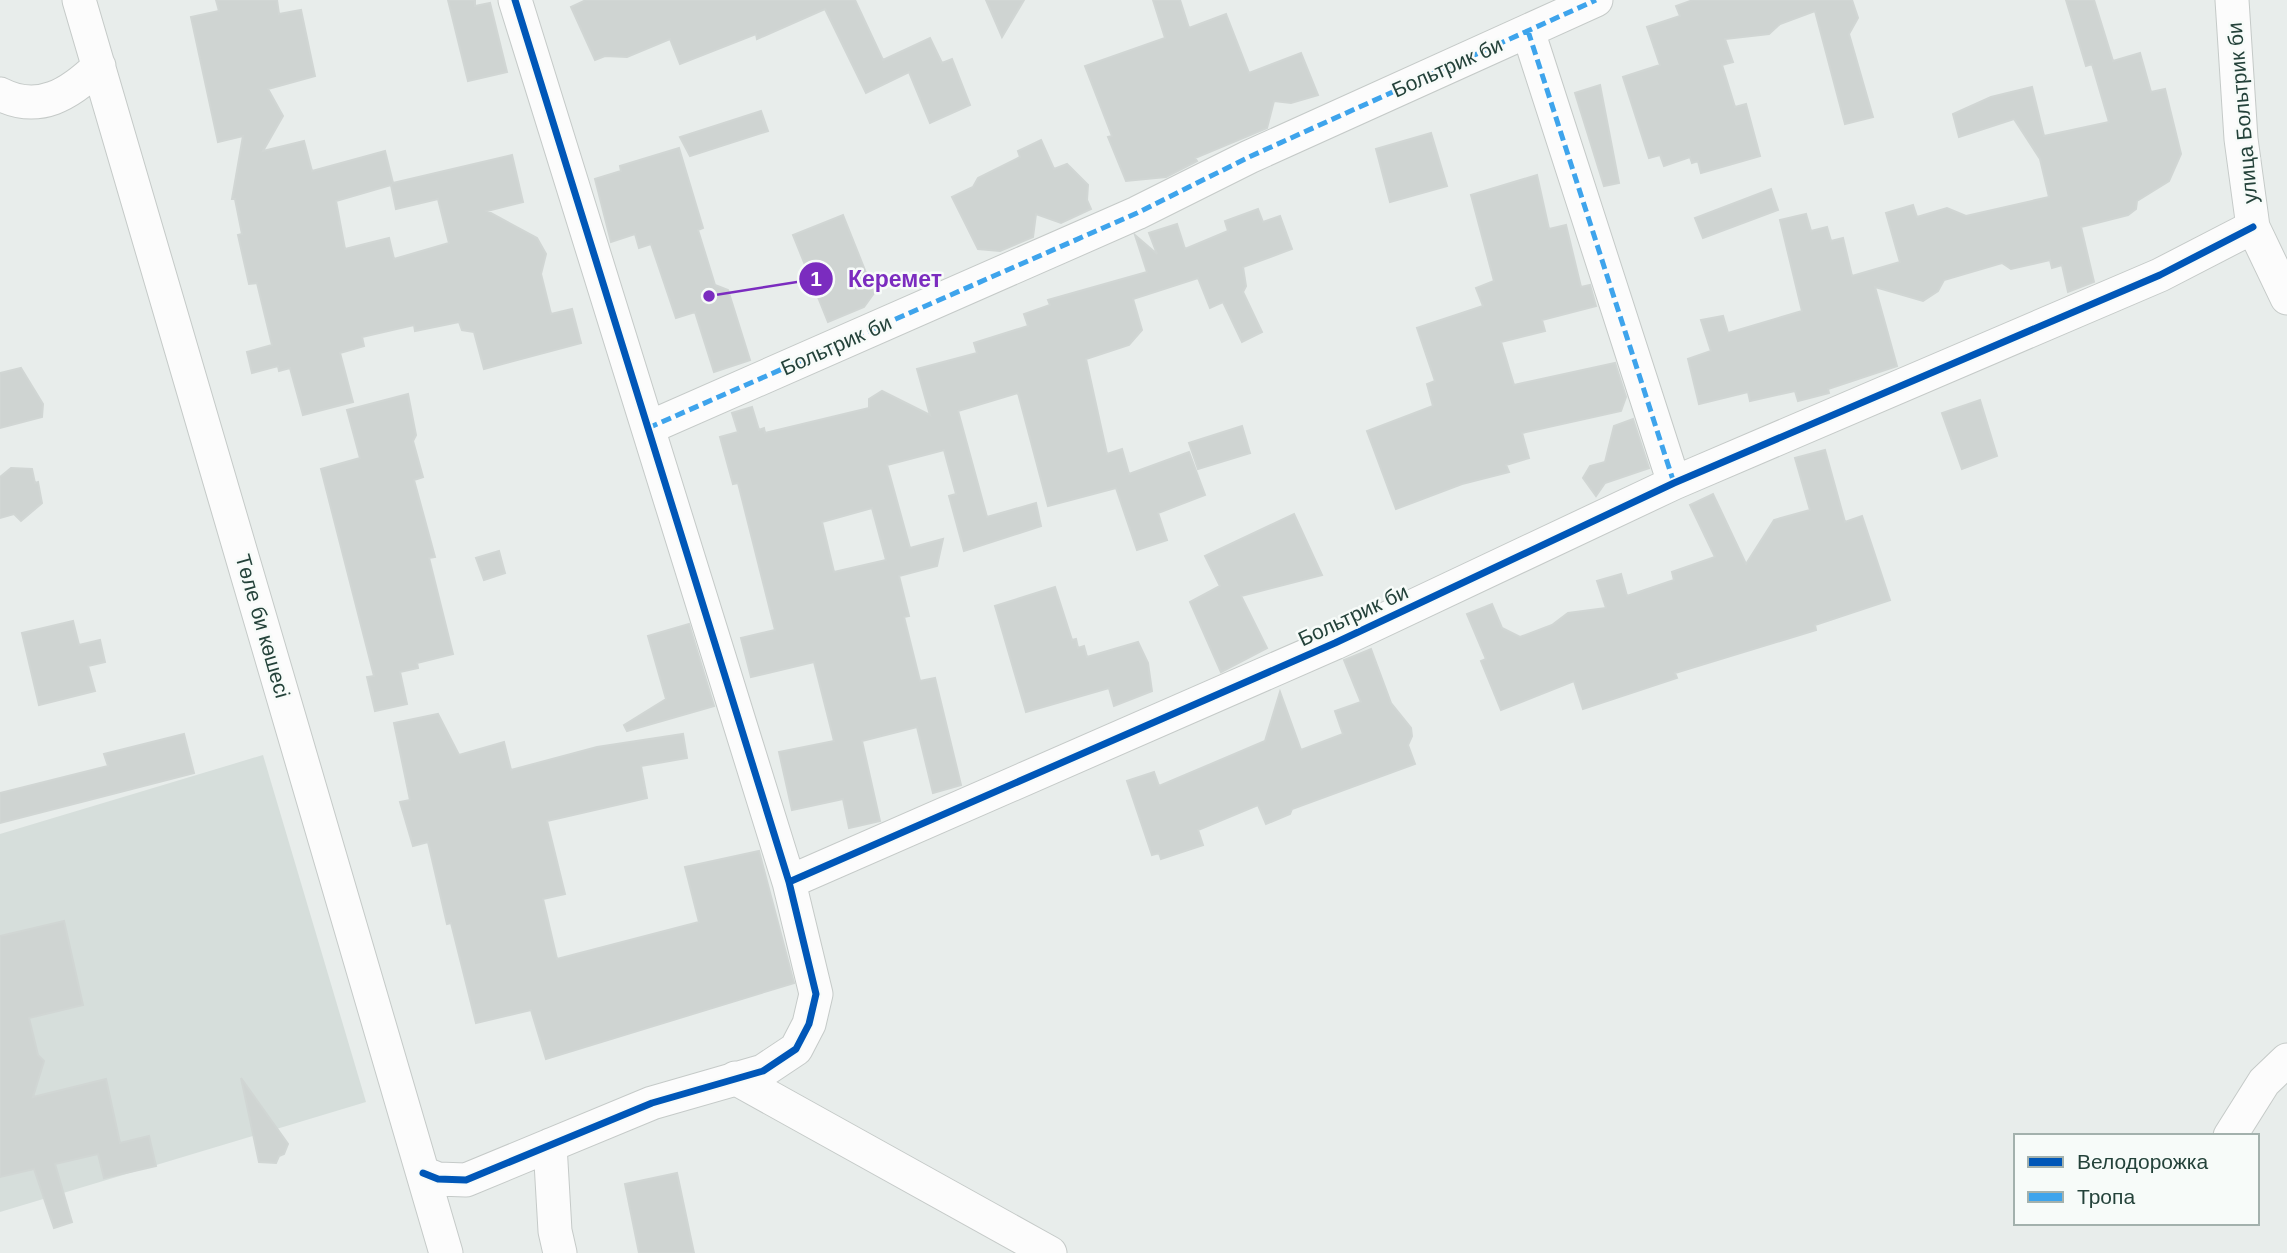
<svg xmlns="http://www.w3.org/2000/svg" width="2287" height="1253" viewBox="0 0 2287 1253" font-family="Helvetica,sans-serif">
<style>
.built{fill:#d6dedb}
.building{fill:#cfd4d2;stroke:#d1d6d4;stroke-width:2;fill-rule:evenodd}
.lines{fill:none;stroke-linecap:round;stroke-linejoin:round}
.street-casing{stroke:#c5cac8;stroke-width:35}
.street{stroke:#fcfcfc;stroke-width:33}
.quiet{stroke:#3ea4ec;stroke-width:5;stroke-dasharray:10 5;stroke-linecap:butt}
.cycleway-casing{stroke:#f7fbf9;stroke-width:11}
.cycleway{stroke:#0057b8;stroke-width:7}
.labels{text-anchor:middle;dominant-baseline:central;stroke-width:5;stroke-linejoin:round;paint-order:stroke}
.street-label{font-size:21px;fill:#24423a;stroke:#f7fbf9}
.leader{fill:none;stroke:#7b2cbf;stroke-width:2.5}
.callout-dot{fill:#7b2cbf;stroke:#f7fbf9;stroke-width:2.5}
.mark-label{font-size:21px;text-anchor:middle;font-weight:bold;fill:#fff}
.callout-label{font-size:23px;text-anchor:middle;font-weight:bold;fill:#7b2cbf;stroke:#f7fbf9;stroke-width:5;stroke-linejoin:round;paint-order:stroke}
</style>
<rect width="100%" height="100%" fill="#e8edeb"/>
<!-- built -->
<path class="built" d="M263,755L366,1102L0,1212V834Z"/>
<!-- building -->
<path class="building" d="M216,0H277L279,14L301,10L315,76L268,89L283,116L263,151L304,141L312,171L385,151L393,183L512,155L523,202L487,211L537,238L546,254L541,274L551,314L572,309L581,343L484,369L474,332L462,330L459,322L415,331L414,325L362,337L364,346L340,353L353,402L303,415L290,368L279,371L278,366L252,373L247,352L272,345L257,283L249,284L238,235L242,234L235,199H232L243,136L218,142L191,17L219,11ZM391,185L396,209L438,199L449,243L394,259L389,238L345,249L336,201Z
M448,0H475V6L490,3L507,72L468,81Z
M586,0H855L883,60L930,38L942,63L952,59L970,105L930,123L909,72L866,93L825,9L757,39L756,34L680,64L670,39L627,57L605,56L595,60L571,7Z
M986,0H1024L1002,37Z
M1153,0H1180L1189,28L1226,14L1249,73L1301,53L1318,95L1291,103L1274,101L1267,128L1195,158L1197,161L1166,177L1126,181L1108,137L1112,136L1085,66L1165,38Z
M1693,0H1852L1858,18L1849,34L1873,117L1845,124L1815,11L1780,24L1769,34L1725,39L1733,62L1722,65L1735,107L1746,104L1760,156L1701,173L1698,161L1692,163L1690,157L1664,166L1660,155L1649,158L1623,77L1660,65L1647,27L1680,16L1676,6Z
M2066,0H2094L2113,61L2140,53L2151,92L2165,89L2181,154L2169,181L2137,201L2136,209L2128,215L2081,227L2094,282L2068,292L2062,265L2052,268L2050,260L2011,269L2002,263L1944,280L1938,291L1923,301L1875,287L1897,366L1828,389L1829,393L1798,401L1795,391L1750,401L1748,392L1699,404L1688,359L1711,351L1701,320L1723,316L1728,333L1802,311L1780,220L1806,214L1811,231L1827,227L1831,241L1843,238L1852,276L1900,262L1886,213L1913,205L1917,217L1947,208L1966,216L2049,197L2040,159L2014,119L1959,137L1953,114L1991,97L2032,87L2044,136L2109,122L2092,64L2086,66Z
M1600,85L1619,183L1604,186L1575,93Z
M761,111L768,131L690,156L680,137Z
M1431,133L1447,186L1390,202L1376,149Z
M1041,140L1054,169L1067,164L1088,185L1087,200L1091,209L1061,223L1036,214L1033,237L1000,251L978,249L952,197L973,187L978,178L1020,157L1018,151Z
M679,148L703,228L698,230L715,285L728,290L750,360L714,372L695,312L676,318L651,244L639,248L635,234L611,242L595,179L621,171L620,166Z
M1537,175L1549,229L1566,225L1581,287L1590,285L1596,306L1542,320L1545,331L1501,342L1514,385L1615,363L1626,397L1621,411L1522,433L1529,458L1506,465L1509,472L1462,484L1396,509L1367,431L1433,406L1427,384L1435,381L1417,328L1483,306L1476,288L1494,281L1471,195Z
M1771,189L1778,210L1703,238L1695,218Z
M1258,209L1263,222L1280,216L1292,249L1243,267L1246,286L1243,292L1262,332L1242,342L1223,302L1210,308L1198,278L1133,299L1142,330L1129,345L1086,359L1107,454L1122,449L1129,474L1189,452L1205,495L1158,513L1167,540L1137,550L1116,488L1048,506L1018,393L958,411L987,517L1036,503L1041,526L964,551L949,496L956,494L944,450L887,465L910,548L943,539L937,566L899,576L909,616L904,617L920,681L935,678L961,785L933,793L917,727L862,741L880,821L849,828L843,799L792,810L779,752L834,741L814,662L751,677L741,638L775,630L738,483L733,484L720,437L738,432L732,413L752,407L759,430L764,428L765,433L869,408V399L882,391L930,415L917,369L977,353L974,343L1028,326L1024,314L1050,305L1048,300L1147,272L1135,235L1157,254L1149,233L1177,224L1185,249L1228,231L1225,221ZM872,508L886,560L834,572L822,522Z
M843,215L874,293L864,307L828,322L793,235Z
M21,368L43,404L42,417L0,428V373Z
M408,394L416,435L413,441L423,477L414,480L435,557L429,558L453,654L417,663L418,668L400,672L407,704L375,711L367,677L374,676L321,469L360,458L347,410Z
M1980,400L1997,456L1962,469L1942,413Z
M1633,419L1649,468L1605,483L1596,496L1583,478L1590,466L1605,462L1614,426Z
M1242,426L1250,453L1198,469L1189,443Z
M1825,450L1845,522L1862,516L1890,600L1815,625L1816,630L1675,673L1677,678L1583,709L1574,681L1501,710L1481,661L1486,659L1467,614L1492,604L1502,628L1520,637L1552,625L1568,613L1606,608L1597,581L1621,574L1627,596L1674,580L1672,572L1715,557L1690,505L1713,494L1746,564L1774,520L1810,510L1795,458Z
M11,468L32,469L35,483L38,482L42,503L21,521L14,514L0,518V477Z
M1294,514L1322,575L1241,596L1267,648L1221,672L1190,602L1220,586L1205,556Z
M499,551L505,573L484,580L476,558Z
M1055,587L1072,640L1076,639L1078,648L1084,646L1087,657L1138,642L1148,663L1152,691L1114,706L1109,688L1026,712L995,606Z
M73,621L79,645L100,640L105,662L88,666L95,691L39,705L22,633Z
M689,624L714,706L627,731L624,725L666,699L648,636Z
M1371,649L1391,703L1411,728L1412,736L1408,745L1415,764L1292,809L1290,814L1266,824L1258,805L1198,830L1203,845L1161,859L1159,853L1152,855L1127,781L1154,772L1159,786L1265,741L1280,692L1301,750L1343,734L1335,711L1361,702L1344,660Z
M438,714L459,755L504,742L511,770L597,747L683,734L687,758L641,766L647,798L547,821L565,894L543,899L557,959L699,922L685,867L759,851L794,983L546,1059L531,1010L476,1023L451,923L447,924L428,842L413,846L400,802L410,800L394,723Z
M184,734L194,773L0,823V793L108,766L104,754Z
M64,921L83,1005L29,1018L38,1055L44,1061L33,1097L106,1079L120,1143L149,1136L156,1166L104,1178L98,1154L55,1164L72,1222L54,1228L34,1169L0,1177V936Z
M241,1078L288,1144L284,1154L279,1156L276,1163L259,1162Z
M677,1173L694,1253H639L625,1184Z"/>
<g class="lines">
<defs>
<path id="street" d="M79,0L446,1253
M2232,0L2241,139L2253,227L2287,298
M1528,31L1674,483
M0,94C39,114 70,94 99,66
M648,428L1137,213L1249,157L1596,0
M789,882L1335,643L1674,483L2160,275L2253,227
M735,1078L1050,1253
M2230,1136L2264,1082L2287,1060
M550,1145L555,1231L560,1253
M423,1173L438,1179L466,1180L652,1103L763,1071L796,1049L809,1024L816,994L789,882L515,0"/>
</defs>
<!-- street casing -->
<use href="#street" class="street-casing"/>
<!-- street -->
<use href="#street" class="street"/>
<!-- quiet -->
<path class="quiet" d="M1528,31L1674,483
M648,428L1137,213L1249,157L1596,0"/>
<defs>
<path id="cycleway" d="M789,882L1335,643L1674,483L2160,275L2253,227
M423,1173L438,1179L466,1180L652,1103L763,1071L796,1049L809,1024L816,994L789,882L515,0"/>
</defs>
<!-- cycleway casing -->
<use href="#cycleway" class="cycleway-casing"/>
<!-- cycleway -->
<use href="#cycleway" class="cycleway"/>
</g>
<g class="labels">
<!-- street labels -->
<g class="street-label">
<text transform="translate(1447 67) rotate(-24)">Больтрик би</text>
<text transform="translate(2242 113) rotate(-95)">улица Больтрик би</text>
<text transform="translate(836 345) rotate(-24)">Больтрик би</text>
<text transform="translate(1353 615) rotate(-25)">Больтрик би</text>
<text transform="translate(263 626) rotate(74)">Төле би көшесі</text>
</g>
</g>
<!-- callouts -->
<path class="leader" d="M709 296L816 279"/>
<g class="callout-dot">
<circle cx="709" cy="296" r="7"/>
<circle cx="816" cy="279" r="18"/>
</g>
<g class="mark-label">
<text x="816" y="286">1</text>
</g>
<g class="callout-label">
<text x="895" y="287">Керемет</text>
</g>
<!-- legend -->
<rect x="2014" y="1134" width="245" height="91" fill="#f7fbf9" stroke="#a3b1ad" stroke-width="2"/>
<rect x="2028" y="1157" width="35" height="10" fill="#0057b8" stroke="#a3b1ad" stroke-width="2"/>
<text x="2077" y="1169" font-size="21" fill="#24423a">Велодорожка</text>
<rect x="2028" y="1192" width="35" height="10" fill="#3ea4ec" stroke="#a3b1ad" stroke-width="2"/>
<text x="2077" y="1204" font-size="21" fill="#24423a">Тропа</text>
</svg>
